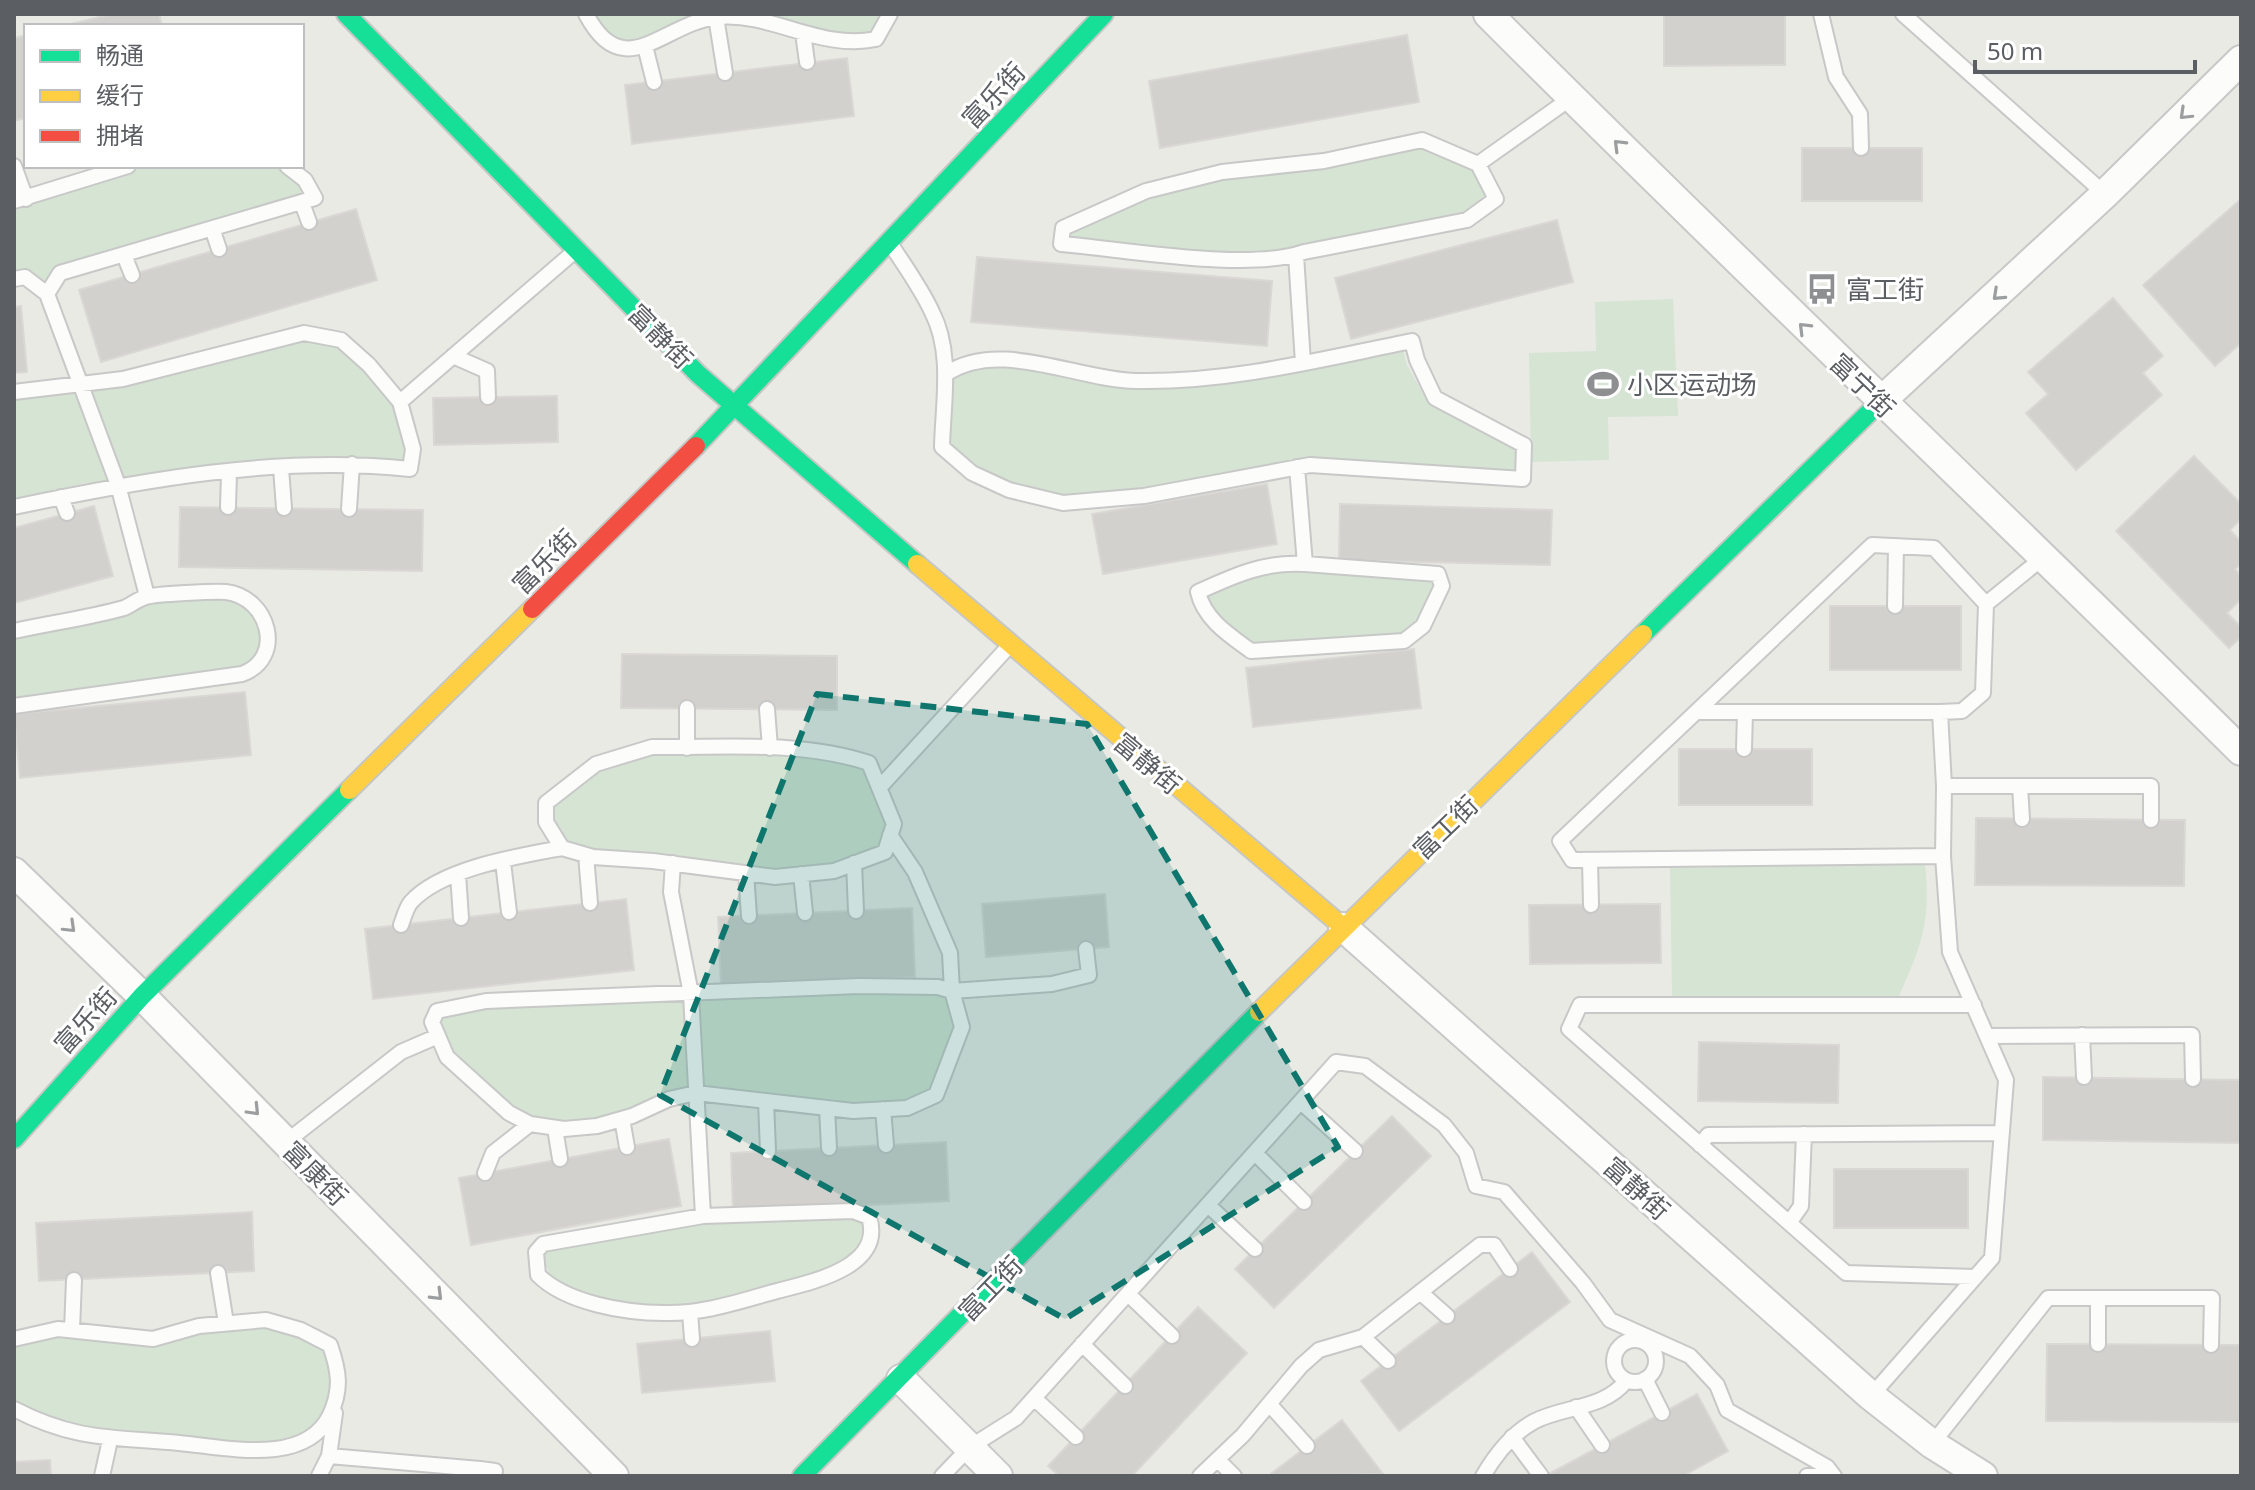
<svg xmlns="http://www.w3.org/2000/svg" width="2255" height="1490" viewBox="0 0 2255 1490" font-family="'Noto Sans','Noto Sans SC',sans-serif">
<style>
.green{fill:#d5e4d3}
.building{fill:#d2d1ce;stroke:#dad8d4;stroke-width:2}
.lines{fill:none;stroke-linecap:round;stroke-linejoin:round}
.lane-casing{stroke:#c7c8c7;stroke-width:18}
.street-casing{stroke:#c7c8c7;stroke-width:32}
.fast-casing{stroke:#c6c7c5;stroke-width:22}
.slow-casing{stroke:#c6c7c5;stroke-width:22}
.jam-casing{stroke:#c6c7c5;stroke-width:22}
.lane{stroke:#fcfcfb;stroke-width:14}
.street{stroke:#fcfcfb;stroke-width:28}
.fast{stroke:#16e098;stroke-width:18}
.slow{stroke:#ffcf43;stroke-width:18}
.jam{stroke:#f24e42;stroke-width:18}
.oneway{stroke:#9b9d9f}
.marked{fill:#0f766e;fill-opacity:0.2;stroke:#0f766e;stroke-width:6;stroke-dasharray:16 10;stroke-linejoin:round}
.labels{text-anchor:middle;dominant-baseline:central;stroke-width:6;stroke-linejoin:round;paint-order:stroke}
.street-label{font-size:26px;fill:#5b5e62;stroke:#fff}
.poi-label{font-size:26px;fill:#5b5e62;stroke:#fff;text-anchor:start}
</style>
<rect width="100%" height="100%" fill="#eaeae5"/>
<!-- green -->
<path class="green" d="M591,14H709C682,26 631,60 603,36C597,32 594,21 591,14Z
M743,14H886L874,36L855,40Z
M1420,143L1475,165L1491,198L1467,216L1283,257L1064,242L1065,229L1146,195L1222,174Z
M142,166H280L298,179L308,195L123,252L47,287L14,274V204Z
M1673,299L1678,416L1608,417L1609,460L1531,462L1529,353L1596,351L1595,302Z
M306,337C317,339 334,340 343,346C374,370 415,423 405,463L123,479L86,388Z
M1403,349L1407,365L1428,402L1520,450L1517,473L1308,461L1144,490L1064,495L1014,487L974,466L947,444L954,377L975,367L1004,364L1074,379L1134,385Z
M76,389L112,482L86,483L14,500V397Z
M1288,565L1436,576L1440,586L1422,624L1403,638L1252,648L1205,608L1202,594Z
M149,598L240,599L266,630L254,666L14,703V634Z
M652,750L803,751L866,766L890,822L881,850L832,869L775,875L564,847L549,821V803L598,766Z
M1925,864C1931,922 1922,944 1899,996H1672L1670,868Z
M857,988L950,993L959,1029L934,1093C861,1122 776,1098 701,1088L694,997Z
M685,1000L692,1090L650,1101L598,1123L532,1120L512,1108L449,1056L435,1022L441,1014L487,1006Z
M825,1216L866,1218L869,1229C866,1236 862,1245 857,1251C831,1282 709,1309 667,1310C630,1311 590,1296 554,1285L543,1259L548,1247L697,1221Z
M261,1325C281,1331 307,1335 323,1350C353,1380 322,1432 288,1441C252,1452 90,1433 52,1420C39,1415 26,1406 14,1399V1346L56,1334L161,1346L183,1338Z"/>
<!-- building -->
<path class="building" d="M112,14H159L162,26H63Z
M1664,14H1785V65L1664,66Z
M26,35V118L14,121V38Z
M1407,35L1419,102L1160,148L1149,81Z
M847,58L854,116L632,144L625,85Z
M1802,148H1922V201H1802Z
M2241,199V343L2215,366L2143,285Z
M356,209L377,280L101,362L79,290Z
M1557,220L1573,282L1351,339L1335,278Z
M977,257L1272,281L1267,346L971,322Z
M2113,298L2163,356L2143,373L2162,395L2076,470L2026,413L2048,394L2028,372Z
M21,306L27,372L14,373V307Z
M557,396L558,442L434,445L433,398Z
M2194,456L2241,504V519L2230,530L2241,542V564L2235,569L2241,576V599L2227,613L2241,627V637L2229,648L2116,531Z
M1267,484L1277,544L1103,574L1092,514Z
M1340,504L1552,510L1550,565L1339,560Z
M94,506L113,576L14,603V528Z
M180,507L423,510L422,571L179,567Z
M1830,606H1961V670H1830Z
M1414,649L1421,708L1253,727L1246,668Z
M622,654L837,656V710L621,708Z
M245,692L251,755L20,778L14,714Z
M1679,749H1812V805H1679Z
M1976,818L2185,820L2184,886L1975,885Z
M1105,894L1109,947L986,957L982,904Z
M626,899L634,970L373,999L365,929Z
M1660,904L1661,963L1530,964L1529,905Z
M912,908L915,977L721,985L718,917Z
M1699,1042L1839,1045L1838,1103L1698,1101Z
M2043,1077L2241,1080V1143L2043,1140Z
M1392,1116L1431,1156L1274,1308L1235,1269Z
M669,1139L681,1206L471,1245L459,1178Z
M946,1142L949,1201L733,1212L731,1153Z
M1834,1169H1968V1228H1834Z
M252,1212L254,1271L39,1281L36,1223Z
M1532,1252L1570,1302L1399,1431L1361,1381Z
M1198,1307L1247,1353L1132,1476H1059L1048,1466Z
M770,1331L775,1381L642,1393L637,1344Z
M2047,1344L2241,1345V1422L2046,1421Z
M1697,1394L1728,1451L1683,1476H1545Z
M1342,1420L1383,1474L1268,1476Z
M50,1460L51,1476H14V1462Z"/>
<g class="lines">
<defs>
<path id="lane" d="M586,14C624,87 664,22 718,17C772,12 821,51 876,39L890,14
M1821,14L1836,77L1860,114L1861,148
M1903,14L2105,194
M716,17L725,73
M803,33L807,62
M645,46L654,82
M1422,140L1478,164L1496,199L1467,220L1304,252C1248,272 1124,249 1061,244L1063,228L1146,191L1222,172L1324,161Z
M1478,164L1571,98
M14,166L26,199
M14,201L128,166
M302,203L309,222
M213,231L219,249
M890,243C904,265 921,288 932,312C953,353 943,402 942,447L972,473L1009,490L1063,503L1144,496L1310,465L1523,479L1524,445L1435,398L1417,360L1412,341C1322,359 1229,383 1136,381C1077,380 999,338 946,374
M124,255L132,275
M1296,255L1303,363
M14,279L25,277L47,294L118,485L147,596
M47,294L60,273L315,198L305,180L287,166
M453,356L487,371L488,397
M14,392L123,379L304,333L341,340L369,365L400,402L413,449L410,469C279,455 142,480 14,507
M400,402L575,251
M1297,467L1305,564C1265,561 1233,576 1198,592C1204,619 1229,635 1251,651L1404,641L1423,626L1442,586L1438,574L1305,564
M281,468L284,508
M61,497L67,513
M228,507L229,473
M349,509L352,464
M1895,606L1896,546
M14,631C50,623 88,618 124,608C131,605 138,599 146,597C154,594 216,591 226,592C269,597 286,658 242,674L14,706
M687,708V748
M767,709L770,748
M1700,712H1940
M652,747C723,748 800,740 869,763L894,824L885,852L834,871L775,877L653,861L593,857L562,848L546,822V803L596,764Z
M1744,749L1745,712
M1944,786H2151V820
M2020,786L2022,819
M880,787L1010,645
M890,835L915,872L950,953L952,991L1052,984L1089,975L1086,949
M586,855L590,903
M1943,856L1572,860L1560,841L1872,545L1934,548L1986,604
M1590,860L1591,905
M503,862L509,912
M673,863L671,892L691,994L703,1216L543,1244L536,1252L538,1275C566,1303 625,1313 664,1313C704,1314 740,1301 777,1291C812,1282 885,1267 869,1217L853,1211L703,1216
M854,863L856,911
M746,873L749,916
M458,874L461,918
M801,874L805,913
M401,925C404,917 406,908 411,902C442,868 519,856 562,848
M859,986L938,987L952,991L962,1027L936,1095L907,1108L853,1111L696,1093L669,1099L632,1116L597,1126L564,1129L530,1124L509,1113L447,1057L432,1022L437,1011L486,1001Z
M1974,1005H1580L1569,1029L1846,1273L1975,1277
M2082,1035L2084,1077
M1987,1036L2192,1035L2193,1079
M766,1101L768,1151
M1301,1102L1355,1151
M827,1108L829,1148
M883,1109L886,1145
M622,1119L627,1147
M555,1128L560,1159
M286,1142L401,1052L438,1036
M1700,1145L1708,1135L2002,1133
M1255,1153L1304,1202
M485,1173L493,1153L530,1124
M1208,1205L1255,1249
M1789,1223L1801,1206L1804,1134
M218,1273L226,1323
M1420,1292L1447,1316
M1128,1294L1172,1336
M2098,1298V1344
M690,1312L692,1339
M72,1330L74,1280
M1363,1337L1388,1361
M14,1339L58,1329L153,1339L199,1326L266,1320L301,1330L330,1345C339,1371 342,1389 330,1415C305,1467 225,1447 179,1443C113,1437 76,1441 14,1409
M1614 1361a21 21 0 1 1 42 0a21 21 0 1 1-42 0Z
M1082,1344L1125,1386
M1645,1379L1662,1413
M1871,1396L1992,1258L2006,1080L1950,952L1943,856L1944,786L1940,712L1962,711L1983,693L1986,604L2045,556
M1034,1398L1076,1437
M1271,1406L1307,1446
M1576,1407L1602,1445
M335,1413L329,1456L480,1469L495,1471L494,1476
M1512,1437L1541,1476
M1932,1444L2048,1298H2212L2211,1345
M1218,1460L1234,1476
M102,1476L110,1440
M319,1476L329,1456
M942,1476L970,1447L1016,1418L1336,1062L1365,1066L1444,1125L1466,1153L1476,1186L1504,1192L1583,1283L1610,1320L1690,1356L1717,1385L1727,1410L1827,1467L1834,1476
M1200,1476L1243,1435L1301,1366L1319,1350L1363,1337L1480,1245H1494L1510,1269
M1483,1476C1496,1454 1512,1433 1535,1421C1565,1406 1604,1409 1626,1381
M1807,1476H1827"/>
<path id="street" d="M1488,14C1736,263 1992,504 2241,751
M1880,402L2105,194L2241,60
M14,872L142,996L614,1476
M1343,927L1871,1396L1932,1444L1983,1476
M901,1379L998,1476"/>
<path id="fast" d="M346,14L698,374L917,564
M696,446L1104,14
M1643,634L1880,402
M14,1139L142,996L349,790
M802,1476L1259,1012"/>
<path id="slow" d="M917,564L1343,927
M349,790L532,609
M1259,1012L1643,634"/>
<path id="jam" d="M532,609L696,446"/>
</defs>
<!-- lane casing -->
<use href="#lane" class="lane-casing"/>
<!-- street casing -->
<use href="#street" class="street-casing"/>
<!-- fast casing -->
<use href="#fast" class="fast-casing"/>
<!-- slow casing -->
<use href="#slow" class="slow-casing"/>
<!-- jam casing -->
<use href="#jam" class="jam-casing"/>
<!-- lane -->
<use href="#lane" class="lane"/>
<!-- street -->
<use href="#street" class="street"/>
<!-- fast -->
<use href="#fast" class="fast"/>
<!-- slow -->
<use href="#slow" class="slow"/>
<!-- jam -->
<use href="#jam" class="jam"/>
</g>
<!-- one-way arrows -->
<defs><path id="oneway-chevron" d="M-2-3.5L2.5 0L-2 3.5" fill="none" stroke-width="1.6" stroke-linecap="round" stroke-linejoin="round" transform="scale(2)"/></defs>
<g class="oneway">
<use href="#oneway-chevron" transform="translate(2185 114) rotate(136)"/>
<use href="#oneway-chevron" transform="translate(1619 145) rotate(-135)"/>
<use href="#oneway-chevron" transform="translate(1998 295) rotate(137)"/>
<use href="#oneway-chevron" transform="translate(1804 328) rotate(-135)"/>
<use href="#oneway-chevron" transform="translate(70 927) rotate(44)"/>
<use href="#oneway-chevron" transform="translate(254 1110) rotate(46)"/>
<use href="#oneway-chevron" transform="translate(437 1295) rotate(45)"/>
</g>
<!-- marked area -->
<path class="marked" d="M817,694L1087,724L1338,1147L1065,1319L660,1095Z"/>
<!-- icons -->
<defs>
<symbol id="bus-bare" viewBox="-9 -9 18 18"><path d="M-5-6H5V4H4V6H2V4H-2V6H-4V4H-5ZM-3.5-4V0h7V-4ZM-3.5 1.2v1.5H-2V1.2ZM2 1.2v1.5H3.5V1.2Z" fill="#8d8f90" stroke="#fff" stroke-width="2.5" paint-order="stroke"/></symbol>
<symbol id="stadium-bare" viewBox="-9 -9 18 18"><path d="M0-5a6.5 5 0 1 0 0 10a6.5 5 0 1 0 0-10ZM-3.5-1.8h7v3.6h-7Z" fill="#8d8f90" stroke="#fff" stroke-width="2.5" paint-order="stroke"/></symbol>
</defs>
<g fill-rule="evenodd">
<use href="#bus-bare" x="1800" y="267" width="44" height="44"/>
<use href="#stadium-bare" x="1581" y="362" width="44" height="44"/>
</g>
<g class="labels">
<!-- street labels -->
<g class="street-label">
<text transform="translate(993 95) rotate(-47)">富乐街</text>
<text transform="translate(661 336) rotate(45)">富静街</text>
<text transform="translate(1863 385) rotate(44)">富宁街</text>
<text transform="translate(544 561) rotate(-45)">富乐街</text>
<text transform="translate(1148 763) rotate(40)">富静街</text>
<text transform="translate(1445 827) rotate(-44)">富工街</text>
<text transform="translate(85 1020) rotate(-48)">富乐街</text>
<text transform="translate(316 1173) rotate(45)">富康街</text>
<text transform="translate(1637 1188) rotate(42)">富静街</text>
<text transform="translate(990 1288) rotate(-46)">富工街</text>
</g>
<!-- poi labels -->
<g class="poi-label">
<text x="1846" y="289">富工街</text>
<text x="1627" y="384">小区运动场</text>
</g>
</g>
<!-- border -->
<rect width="2255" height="1490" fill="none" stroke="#5b5e62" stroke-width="32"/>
<!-- legend -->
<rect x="24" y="24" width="280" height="144" fill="#ffffff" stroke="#bdbfc0" stroke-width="2"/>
<rect x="40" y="50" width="40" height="12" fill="#16e098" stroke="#bdbfc0" stroke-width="2"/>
<text x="96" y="64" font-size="24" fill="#5b5e62">畅通</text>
<rect x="40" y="90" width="40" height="12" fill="#ffcf43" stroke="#bdbfc0" stroke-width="2"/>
<text x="96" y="104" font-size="24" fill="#5b5e62">缓行</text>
<rect x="40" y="130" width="40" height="12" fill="#f24e42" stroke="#bdbfc0" stroke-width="2"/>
<text x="96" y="144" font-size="24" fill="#5b5e62">拥堵</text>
<!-- scale -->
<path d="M1975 60v12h220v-12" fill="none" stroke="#5b5e62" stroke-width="4"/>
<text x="1987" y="60" font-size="24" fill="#5b5e62" stroke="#ffffff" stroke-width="6" paint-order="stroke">50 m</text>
</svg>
